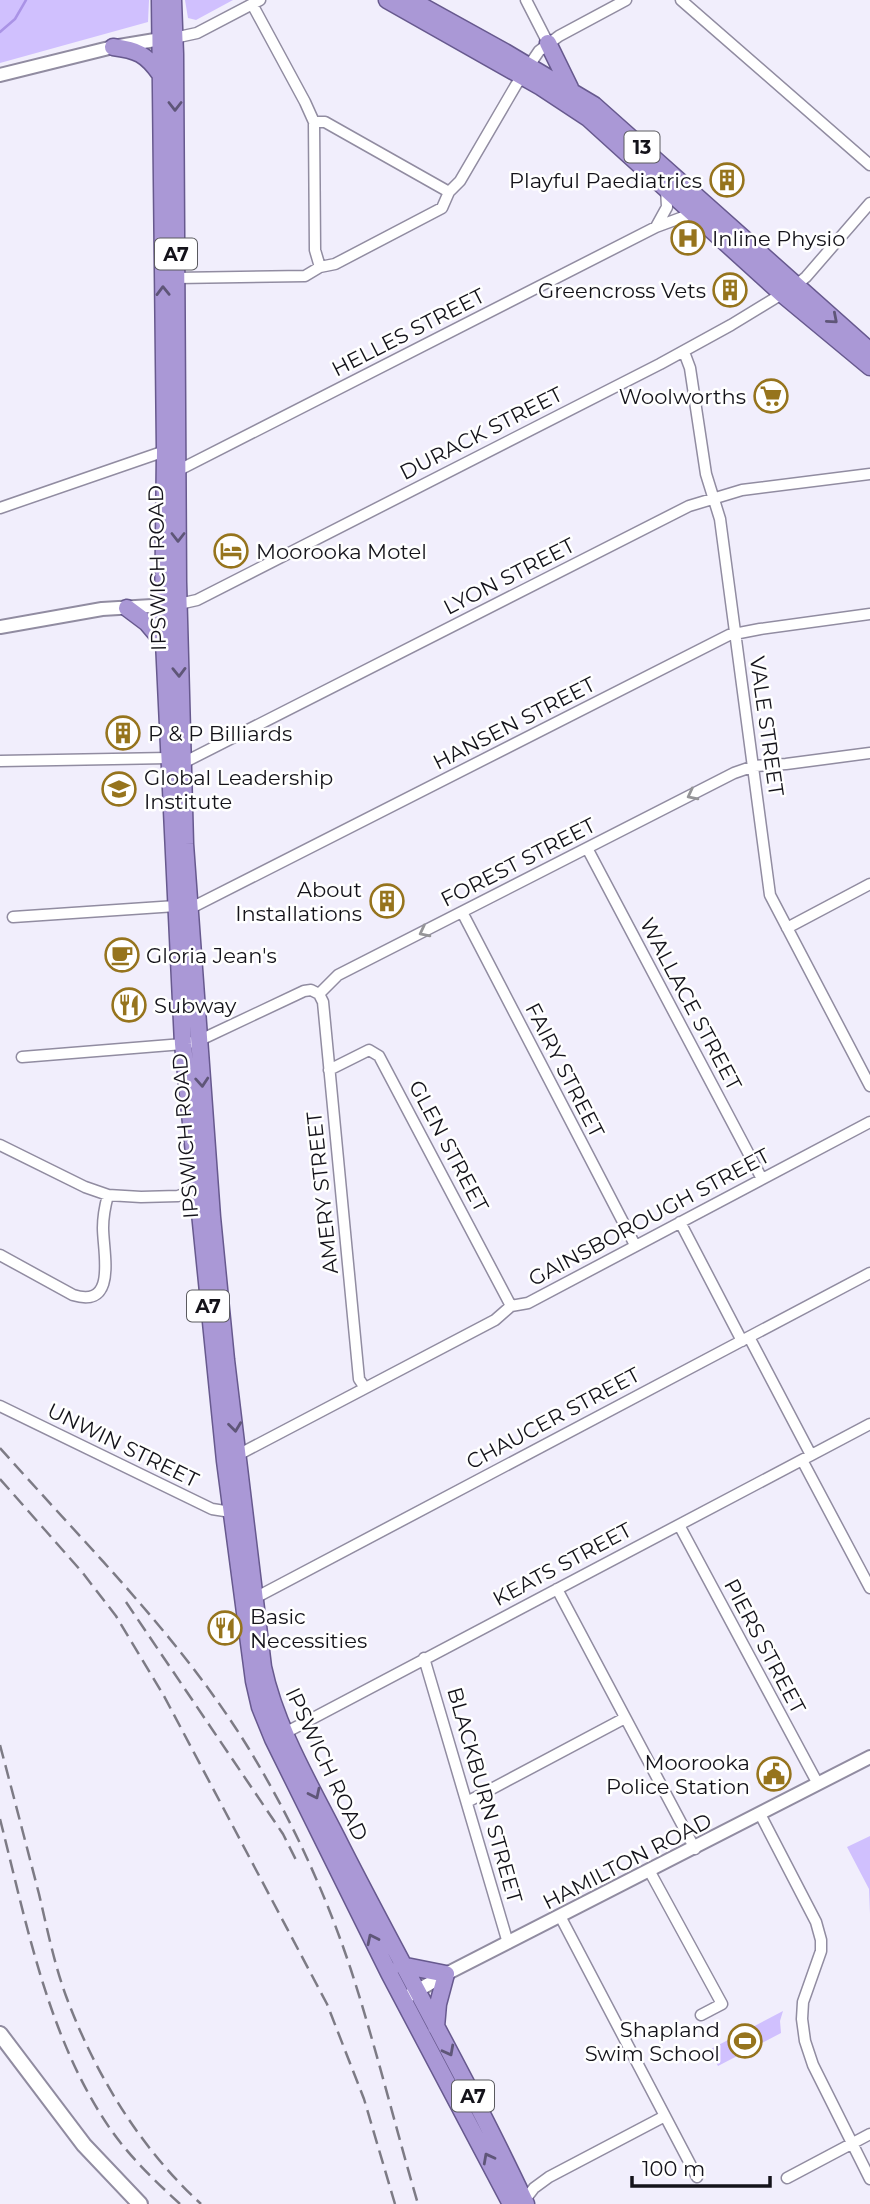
<svg xmlns="http://www.w3.org/2000/svg" width="870" height="2204" viewBox="0 0 870 2204" font-family="Montserrat,sans-serif">
<style>
.green{fill:#d0c0fe}
.lines{fill:none;stroke-linecap:round;stroke-linejoin:round}
.stream{stroke:#aa93e6;stroke-width:2.5}
.minor-casing{stroke:#918ca1;stroke-width:13}
.tertiary-casing{stroke:#918ca1;stroke-width:16}
.secondary-casing{stroke:#918ca1;stroke-width:18}
.trunk-casing{stroke:#67598e;stroke-width:19}
.minor{stroke:#fff;stroke-width:10}
.tertiary{stroke:#fff;stroke-width:12}
.secondary{stroke:#fff;stroke-width:14}
.trunk{stroke:#aa98d6;stroke-width:16}
.rail{stroke:#7d7b85;stroke-width:2.5;stroke-dasharray:14 7;stroke-linecap:butt}
.oneway{stroke:#5f5678}
.oneway2{stroke:#959598}
.labels{text-anchor:middle;dominant-baseline:central;stroke-width:5;stroke-linejoin:round;paint-order:stroke}
.shield{fill:#fff;stroke:#5a5a5f;stroke-width:2}
.shield-label{font-size:19px;font-weight:bold;fill:#14131a}
.poi-label{font-size:21px;fill:#14131a;stroke:#fff;text-anchor:start}
.street-label{font-size:21px;fill:#14131a;stroke:#fff}
</style>
<rect width="100%" height="100%" fill="#f1eefc"/>
<!-- green -->
<path class="green" d="M0,0H149L148,22L0,63Z
M185,0H233L196,20L188,18Z
M870,1836V1914L869,1889L847,1847Z
M783,2011L780,2021L781,2033L718,2066L709,2050Z"/>
<g class="lines">
<!-- stream -->
<path class="stream" d="M0,32L15,19L26,0"/>
<defs>
<path id="minor" d="M526,0L548,43
M681,0L870,165
M252,4L305,102L314,122L315,250L320,267
M174,38L197,33L260,0
M314,122H325L449,192
M656,227L667,207L666,188
M176,278L305,276L320,267L335,264L442,208L449,192L460,181L516,85L539,51L559,36L626,0
M684,352L690,368L706,474L720,519L770,895L870,1086
M177,471L656,227L694,213
M0,508L165,451
M179,604L197,600L660,364L731,325L795,286L806,277L870,203
M0,761L169,758
M181,764L689,506L742,490L870,474
M587,848L762,1179
M189,909L729,635L760,629L870,614
M462,912L635,1245
M13,917L176,906
M787,928L870,884
M319,994L338,975L734,773L754,766L786,764L870,753
M319,994L323,1002L359,1379L365,1388
M22,1057L183,1044L198,1041L304,991L311,990L319,994
M329,1070L369,1050L379,1056L511,1306
M0,1145L85,1187L108,1195L141,1197L178,1196L197,1189
M680,1222L742,1341
M0,1255L73,1295C118,1309 103,1252 103,1228C103,1216 105,1206 108,1195
M749,1337L811,1455
M0,1406L212,1509L231,1512
M234,1457L495,1320L511,1306L528,1303L870,1122
M802,1460L870,1588
M679,1525L818,1784
M557,1589L695,1849
M255,1598L870,1273
M424,1658L508,1943
M283,1734L870,1424
M467,1802L625,1718
M760,1814L816,1922L821,1940V1951L803,2002L802,2019L805,2041L813,2065L870,2179
M650,1872L722,2004L701,2015
M560,1916L697,2177
M787,2178L870,2134
M524,2201L534,2188L549,2177L665,2116"/>
<path id="tertiary" d="M0,75L113,47L167,38
M0,627L102,609L169,605
M403,1999L446,1974L870,1757"/>
<path id="secondary" d="M0,2034L84,2145L140,2204"/>
<path id="trunk" d="M160,0L165,451L163,620L183,1044L225,1461L254,1681L260,1707L273,1739L389,1973L511,2204
M173,0L175,54L178,582L185,844L212,1217L226,1360L263,1667C276,1729 313,1790 341,1846C402,1966 469,2082 526,2204
M387,0L541,87L588,118L782,294L870,367
M411,0L505,52L594,105L870,351
M548,43L570,88
M113,47C137,50 146,54 160,74
M127,608L147,623L164,643
M401,1965L446,1974L438,2004L436,2027"/>
</defs>
<!-- minor casing -->
<use href="#minor" class="minor-casing"/>
<!-- tertiary casing -->
<use href="#tertiary" class="tertiary-casing"/>
<!-- secondary casing -->
<use href="#secondary" class="secondary-casing"/>
<!-- trunk casing -->
<use href="#trunk" class="trunk-casing"/>
<!-- minor -->
<use href="#minor" class="minor"/>
<!-- tertiary -->
<use href="#tertiary" class="tertiary"/>
<!-- secondary -->
<use href="#secondary" class="secondary"/>
<!-- trunk -->
<use href="#trunk" class="trunk"/>
<!-- rail -->
<path class="rail" d="M0,1448C86,1545 181,1638 249,1749C291,1818 326,1894 351,1970C376,2047 395,2126 418,2204
M0,1479L82,1572L116,1616L164,1696L327,2004L364,2099L395,2204
M126,1602L283,1834L297,1862
M0,1745C13,1794 26,1844 39,1894C47,1928 54,1963 66,1996C95,2074 140,2148 201,2204
M0,1819C27,1925 48,2039 111,2130C130,2157 155,2181 180,2204"/>
</g>
<!-- one-way arrows -->
<defs><path id="oneway-chevron" d="M-2-3.5L2.5 0L-2 3.5" fill="none" stroke-width="1.6" stroke-linecap="round" stroke-linejoin="round" transform="scale(1.75)"/></defs>
<g class="oneway">
<use href="#oneway-chevron" transform="translate(175 106) rotate(90)"/>
<use href="#oneway-chevron" transform="translate(163 291) rotate(-91)"/>
<use href="#oneway-chevron" transform="translate(833 319) rotate(41)"/>
<use href="#oneway-chevron" transform="translate(178 537) rotate(90)"/>
<use href="#oneway-chevron" transform="translate(179 672) rotate(89)"/>
<use href="#oneway-chevron" transform="translate(202 1082) rotate(86)"/>
<use href="#oneway-chevron" transform="translate(235 1427) rotate(83)"/>
<use href="#oneway-chevron" transform="translate(315 1794) rotate(64)"/>
<use href="#oneway-chevron" transform="translate(372 1939) rotate(-116)"/>
<use href="#oneway-chevron" transform="translate(449 2051) rotate(62)"/>
<use href="#oneway-chevron" transform="translate(488 2158) rotate(-118)"/>
</g>
<g class="oneway2">
<use href="#oneway-chevron" transform="translate(692 795) rotate(153)"/>
<use href="#oneway-chevron" transform="translate(424 932) rotate(153)"/>
</g>
<!-- icons -->
<defs>
<symbol id="building-ring" viewBox="-11 -11 22 22"><circle r="9.5" fill="#fff" stroke="#96741d" stroke-width="1.5"/><path d="M-4-6H4V6H1V3H-1V6H-4ZM-2.5-4.3h1.7v1.8h-1.7ZM.8-4.3h1.7v1.8H.8ZM-2.5-1h1.7V.8h-1.7ZM.8-1h1.7V.8H.8Z" fill="#96741d"/></symbol>
<symbol id="hospital-ring" viewBox="-11 -11 22 22"><circle r="9.5" fill="#fff" stroke="#96741d" stroke-width="1.5"/><path d="M-5-5h3v3.5h4V-5h3V5h-3V1.5h-4V5h-3Z" fill="#96741d"/></symbol>
<symbol id="supermarket-ring" viewBox="-11 -11 22 22"><circle r="9.5" fill="#fff" stroke="#96741d" stroke-width="1.5"/><path d="M-6-5.5h2.5l.6 2H6L4.5 2H-2.5L-4.4-4H-6ZM-1.5 3.2a1.3 1.3 0 1 0 .1 0ZM3 3.2a1.3 1.3 0 1 0 .1 0Z" fill="#96741d"/></symbol>
<symbol id="hotel-ring" viewBox="-11 -11 22 22"><circle r="9.5" fill="#fff" stroke="#96741d" stroke-width="1.5"/><path d="M-6-4.5h1.5V1H6V5H4.5V3h-9V5H-6ZM-4 0a1.8 1.8 0 1 1 3.6 0ZM.5 0V-2.5h3Q6-2.5 6 0Z" fill="#96741d"/></symbol>
<symbol id="university-ring" viewBox="-11 -11 22 22"><circle r="9.5" fill="#fff" stroke="#96741d" stroke-width="1.5"/><path d="M0-5L7-2L0 1L-7-2ZM-4 1L0 2.5L4 1V4Q0 6-4 4Z" fill="#96741d"/></symbol>
<symbol id="cafe-ring" viewBox="-11 -11 22 22"><circle r="9.5" fill="#fff" stroke="#96741d" stroke-width="1.5"/><path d="M-5.5-4.5H6V0H3Q3 3.5 0 3.5H-2.5Q-5.5 3.5-5.5 0ZM3-3.2v2h1.7v-2ZM-6 4.5H4V6H-6Z" fill="#96741d"/></symbol>
<symbol id="restaurant-ring" viewBox="-11 -11 22 22"><circle r="9.5" fill="#fff" stroke="#96741d" stroke-width="1.5"/><path d="M-5-6h1v4h1v-4h1v4h1v-4h1v5L-1.5 .5V6h-2V.5L-5-1ZM5-6V6H3V1.5H1.5Q1.5-4 5-6Z" fill="#96741d"/></symbol>
<symbol id="civic-ring" viewBox="-11 -11 22 22"><circle r="9.5" fill="#fff" stroke="#96741d" stroke-width="1.5"/><path d="M-.6-6.5H3V-4.5H.6V-3L4-1V1h2V6H-6V1h2V-1L-.6-3ZM-1.2 2.5V6h2.4V2.5Z" fill="#96741d"/></symbol>
<symbol id="stadium-ring" viewBox="-11 -11 22 22"><circle r="9.5" fill="#fff" stroke="#96741d" stroke-width="1.5"/><path d="M0-5a6.5 5 0 1 0 0 10a6.5 5 0 1 0 0-10ZM-3.5-1.8h7v3.6h-7Z" fill="#96741d"/></symbol>
</defs>
<g fill-rule="evenodd">
<use href="#building-ring" x="708" y="161" width="38" height="38"/>
<use href="#hospital-ring" x="669" y="219" width="38" height="38"/>
<use href="#building-ring" x="711" y="271" width="38" height="38"/>
<use href="#supermarket-ring" x="752" y="377" width="38" height="38"/>
<use href="#hotel-ring" x="212" y="532" width="38" height="38"/>
<use href="#building-ring" x="104" y="714" width="38" height="38"/>
<use href="#university-ring" x="100" y="770" width="38" height="38"/>
<use href="#building-ring" x="368" y="882" width="38" height="38"/>
<use href="#cafe-ring" x="103" y="936" width="38" height="38"/>
<use href="#restaurant-ring" x="110" y="986" width="38" height="38"/>
<use href="#restaurant-ring" x="206" y="1609" width="38" height="38"/>
<use href="#civic-ring" x="755" y="1755" width="38" height="38"/>
<use href="#stadium-ring" x="726" y="2022" width="38" height="38"/>
</g>
<g class="labels">
<!-- shield labels -->
<g class="shield">
<rect x="624.5" y="131.5" width="35" height="31" rx="5"/>
<rect x="155" y="238.5" width="42" height="31" rx="5"/>
<rect x="187" y="1290.5" width="42" height="31" rx="5"/>
<rect x="452" y="2080.5" width="42" height="31" rx="5"/>
</g>
<g class="shield-label">
<text x="642" y="147">13</text>
<text x="176" y="254">A7</text>
<text x="208" y="1306">A7</text>
<text x="473" y="2096">A7</text>
</g>
<!-- poi labels -->
<g class="poi-label">
<text x="702" y="180" text-anchor="end">Playful Paediatrics</text>
<text x="712" y="238">Inline Physio</text>
<text x="706" y="290" text-anchor="end">Greencross Vets</text>
<text x="746" y="396" text-anchor="end">Woolworths</text>
<text x="256" y="551">Moorooka Motel</text>
<text x="148" y="733">P &amp; P Billiards</text>
<text x="144" y="777">Global Leadership<tspan x="144" dy="24">Institute</tspan></text>
<text x="362" y="889" text-anchor="end">About<tspan x="362" dy="24">Installations</tspan></text>
<text x="146" y="955">Gloria Jean's</text>
<text x="154" y="1005">Subway</text>
<text x="250" y="1616">Basic<tspan x="250" dy="24">Necessities</tspan></text>
<text x="750" y="1762" text-anchor="end">Moorooka<tspan x="750" dy="24">Police Station</tspan></text>
<text x="720" y="2029" text-anchor="end">Shapland<tspan x="720" dy="24">Swim School</tspan></text>
</g>
<!-- street labels -->
<g class="street-label">
<text transform="translate(408 332) rotate(-27)">HELLES STREET</text>
<text transform="translate(481 433) rotate(-27)">DURACK STREET</text>
<text transform="translate(157 568) rotate(-91)">IPSWICH ROAD</text>
<text transform="translate(509 576) rotate(-27)">LYON STREET</text>
<text transform="translate(514 723) rotate(-27)">HANSEN STREET</text>
<text transform="translate(767 726) rotate(82)">VALE STREET</text>
<text transform="translate(518 862) rotate(-27)">FOREST STREET</text>
<text transform="translate(691 1004) rotate(62)">WALLACE STREET</text>
<text transform="translate(565 1070) rotate(63)">FAIRY STREET</text>
<text transform="translate(185 1136) rotate(-94)">IPSWICH ROAD</text>
<text transform="translate(449 1146) rotate(62)">GLEN STREET</text>
<text transform="translate(322 1193) rotate(-96)">AMERY STREET</text>
<text transform="translate(649 1217) rotate(-28)">GAINSBOROUGH STREET</text>
<text transform="translate(553 1418) rotate(-28)">CHAUCER STREET</text>
<text transform="translate(123 1445) rotate(26)">UNWIN STREET</text>
<text transform="translate(562 1564) rotate(-28)">KEATS STREET</text>
<text transform="translate(765 1646) rotate(62)">PIERS STREET</text>
<text transform="translate(327 1764) rotate(65)">IPSWICH ROAD</text>
<text transform="translate(485 1795) rotate(74)">BLACKBURN STREET</text>
<text transform="translate(627 1861) rotate(-27)">HAMILTON ROAD</text>
</g>
</g>
<!-- scale -->
<path d="M632 2176v10h138v-10" fill="none" stroke="#14131a" stroke-width="3.5"/>
<text x="642" y="2176" font-size="21" fill="#14131a" stroke="#ffffff" stroke-width="5" paint-order="stroke">100 m</text>
</svg>
